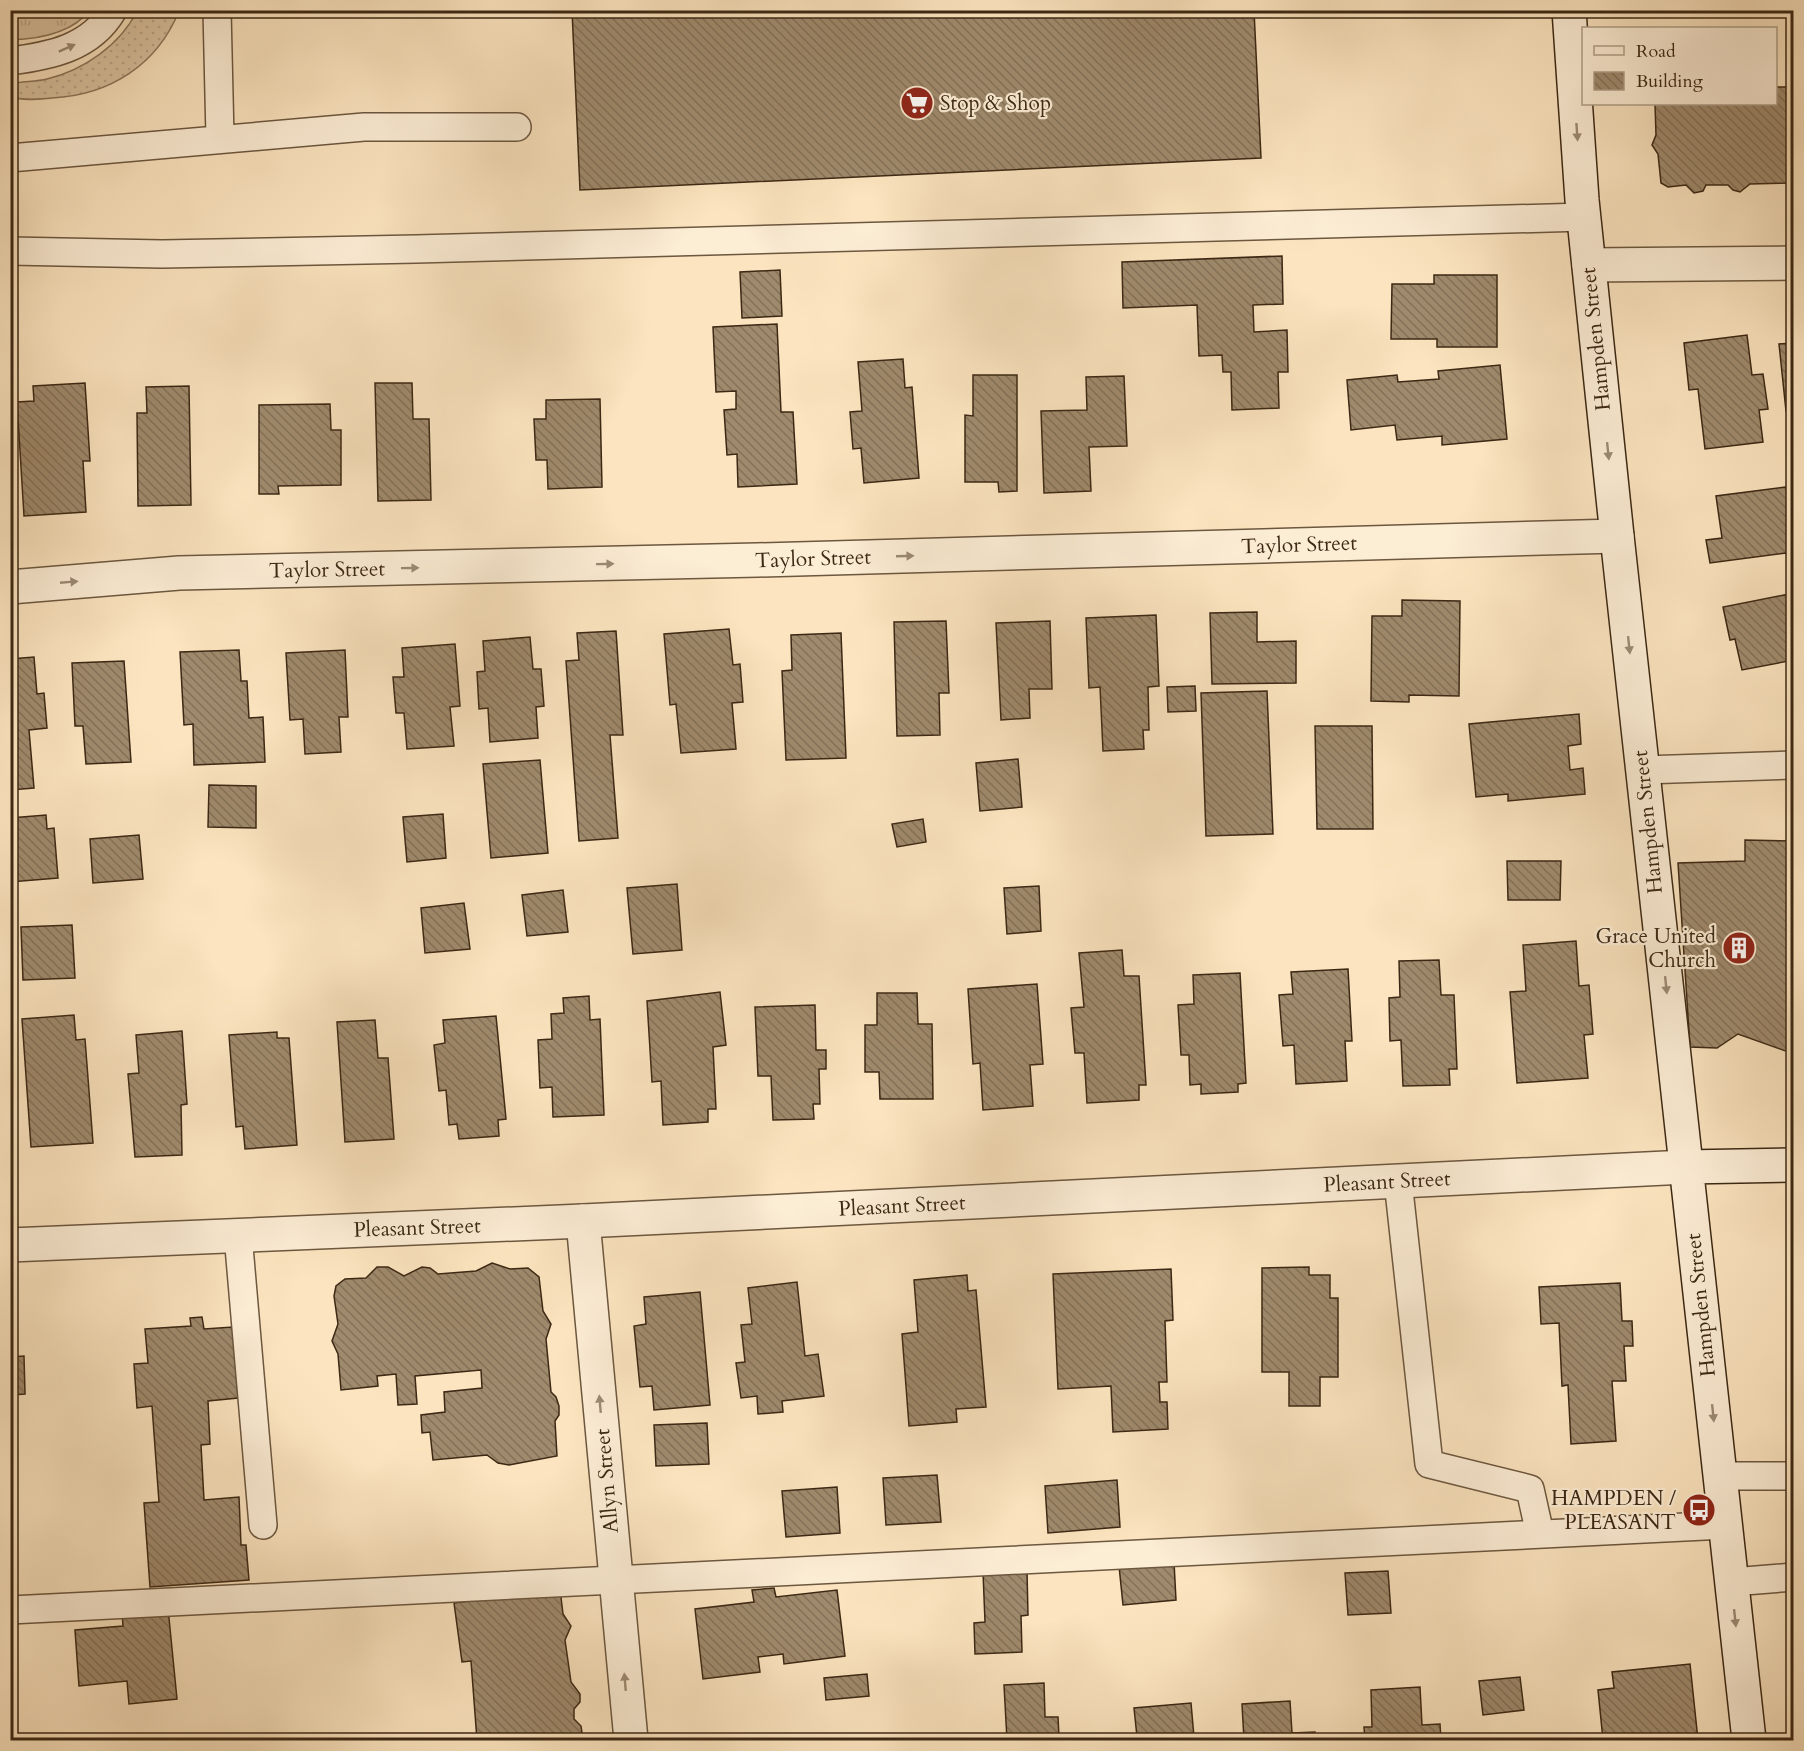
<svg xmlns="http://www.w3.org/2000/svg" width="1804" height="1751" viewBox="0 0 1804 1751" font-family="Cardo,serif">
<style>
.grass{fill:url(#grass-tufts);stroke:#8c765b;stroke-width:1.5}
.garden{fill:url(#garden-dots);stroke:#8c765b;stroke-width:1.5}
.building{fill:url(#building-back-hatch);stroke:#3c2814;stroke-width:1.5}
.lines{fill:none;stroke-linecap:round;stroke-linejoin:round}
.service-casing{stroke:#6c573f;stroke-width:30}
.minor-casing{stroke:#6c573f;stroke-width:36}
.tertiary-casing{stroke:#6c573f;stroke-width:36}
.secondary-casing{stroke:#3c2814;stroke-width:36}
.service{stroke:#fcedd5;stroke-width:27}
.minor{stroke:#fcedd5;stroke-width:33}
.tertiary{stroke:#fcedd5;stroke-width:33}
.secondary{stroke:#fcedd5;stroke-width:33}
.oneway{fill:#9c8a74}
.labels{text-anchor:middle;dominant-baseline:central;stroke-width:4.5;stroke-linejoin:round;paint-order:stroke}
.poi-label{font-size:21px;fill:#3c2814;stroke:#fcedd5;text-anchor:end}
.street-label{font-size:21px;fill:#3c2814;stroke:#fcedd5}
</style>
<defs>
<pattern id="grass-tufts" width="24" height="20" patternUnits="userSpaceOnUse" patternTransform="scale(1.5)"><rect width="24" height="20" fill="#dbc4a2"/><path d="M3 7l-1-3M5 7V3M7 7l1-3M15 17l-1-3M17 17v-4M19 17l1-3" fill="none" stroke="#bda88b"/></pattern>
<pattern id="garden-dots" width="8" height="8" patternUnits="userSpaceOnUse" patternTransform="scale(1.5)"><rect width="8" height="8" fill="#dbc4a2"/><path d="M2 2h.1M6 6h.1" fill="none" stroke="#bda88b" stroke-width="1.8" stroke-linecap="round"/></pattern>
<pattern id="building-back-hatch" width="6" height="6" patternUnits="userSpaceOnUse" patternTransform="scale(1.5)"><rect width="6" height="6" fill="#9f8a6d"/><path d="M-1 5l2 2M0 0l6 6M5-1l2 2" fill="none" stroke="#837158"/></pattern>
</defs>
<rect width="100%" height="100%" fill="#fbe4bf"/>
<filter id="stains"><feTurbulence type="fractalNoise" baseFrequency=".00333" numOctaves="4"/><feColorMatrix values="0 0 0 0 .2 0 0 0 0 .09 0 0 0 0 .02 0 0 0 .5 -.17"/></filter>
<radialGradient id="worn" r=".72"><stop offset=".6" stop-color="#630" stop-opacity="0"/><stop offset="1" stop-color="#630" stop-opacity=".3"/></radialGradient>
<!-- grass -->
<path class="grass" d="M10,11L11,10L89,11C71,34 38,39 11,40Z"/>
<!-- garden -->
<path class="garden" d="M137,11H179C157,65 110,95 52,98C39,99 24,101 11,97V84C22,81 35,82 47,79C84,70 120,45 137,11Z"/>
<!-- building -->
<path class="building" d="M572,10H1254L1261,158L580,190Z
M1776,87H1794V183L1750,184L1740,192L1733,190L1728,185H1706L1703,191L1694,193L1686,185L1668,187L1661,183L1658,154L1652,145L1656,135L1655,104H1776Z
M1282,256L1283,304L1253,305L1254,332L1287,330L1288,372H1278L1279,408L1232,410L1231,372H1223L1222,355L1199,356L1197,305L1123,308L1122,262Z
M780,270L782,316L742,318L740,272Z
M1434,275H1497V347H1437V339H1391L1392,284H1434Z
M777,324L781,412H793L797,484L738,487L737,454L727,455L724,410L736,409V391L716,392L713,327Z
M1747,335L1752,375L1763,374L1768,409L1759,410L1763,442L1705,449L1698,389L1689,390L1684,343Z
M1794,343V410L1786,411L1779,344Z
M903,359L905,388L912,387L919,478L864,483L861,448L853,449L850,412L862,411L858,362Z
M1500,365L1507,439L1442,445V436L1397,440L1395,425L1351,430L1347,380L1397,375L1398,382L1439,379L1438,371Z
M973,375H1017V491L999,492L998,482H965V415L973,416Z
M1124,376L1127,446L1089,447L1091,491L1044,493L1041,411L1087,410L1086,377Z
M85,383L90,461H83L86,512L24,516L17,402L34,401L33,386Z
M375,383H412L413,419H429L431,500L378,501Z
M189,386L191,505L138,506L137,413H147L146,387Z
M600,399L602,487L548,489L547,460H536L534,419H546V400Z
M330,404L331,430H341V485L278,486L279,494H259V405Z
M1792,479H1794V552L1710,563L1706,540L1722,538L1716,496L1793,486Z
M1794,593V660L1742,670L1735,639L1730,640L1723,607Z
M1402,600L1460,601L1459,696L1409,695V702L1371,701L1372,616H1402Z
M1257,612V642L1296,641V683L1212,684L1210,613Z
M1156,615L1159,686L1148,687L1149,730H1143L1144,749L1103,751L1100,687L1089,688L1086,618Z
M946,621L949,693H939L940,735L897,736L894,622Z
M1050,621L1052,689H1029L1030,718L1001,720L996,623Z
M729,629L733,665L740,664L743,702L732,703L736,749L681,753L676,704L670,705L664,634Z
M616,631L623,735H610L618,838L579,841L566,661L579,660L577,633Z
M841,633L846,758L786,760L782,671L792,670L791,635Z
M530,637L533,669H541L544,706L536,707L538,738L490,742L488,708L479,709L477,672L485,671L483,641Z
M455,644L460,706L450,707L454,746L407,749L404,713H396L393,677H404L402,648Z
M239,650L241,681H247L249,718L263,717L265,762L194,765L193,724L184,725L180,652Z
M345,650L348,717H339L341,752L305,754L303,719L290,720L286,653Z
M34,657L37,694L44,693L47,728L29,730L34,788L10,790V659Z
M124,661L131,762L86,764L83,726H75L72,663Z
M1195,686L1196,711L1168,712L1167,687Z
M1267,691L1273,834L1206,836L1201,693Z
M1579,714L1581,744L1568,746L1570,770L1583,768L1585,794L1508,801V794L1476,797L1469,724Z
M1315,726H1372L1373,829H1317Z
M1018,759L1022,807L980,811L976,763Z
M540,760L548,853L491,858L483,764Z
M209,785L256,786V828L208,827Z
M443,814L446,858L407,862L403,817Z
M46,815L47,829L54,828L58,878L10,882V818Z
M923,819L926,842L897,847L892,824Z
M139,835L143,879L93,883L90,839Z
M1745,840L1794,841V1054L1738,1034L1717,1048L1690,1047L1678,863L1745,861Z
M1507,861H1561L1560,900H1508Z
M677,884L682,950L633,954L627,888Z
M1039,886L1041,931L1007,934L1004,888Z
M563,890L568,932L527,936L522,895Z
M464,903L470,949L425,953L421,908Z
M72,925L75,978L23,980L21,927Z
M10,932H15L16,971H10Z
M1576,941L1579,986L1589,985L1593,1034L1584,1035L1588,1078L1517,1083L1510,992L1526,991L1523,945Z
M1122,950L1124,976H1139L1146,1085H1139V1100L1087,1103L1084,1053H1075L1071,1008L1084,1007L1079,953Z
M1439,960L1441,995H1454L1457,1069H1449L1450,1085L1403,1086L1401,1040L1390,1041L1389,998L1400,997L1399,961Z
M1348,969L1352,1041H1345L1347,1081L1296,1084L1294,1045L1283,1046L1279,995L1293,994L1291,972Z
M1240,973L1246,1083L1238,1084V1092L1201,1094V1084L1190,1085L1189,1055H1181L1178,1005L1194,1004L1193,975Z
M1037,984L1043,1064L1030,1065L1033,1106L983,1110L980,1063L973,1064L968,989Z
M720,992L726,1045L713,1047L716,1109H708V1122L663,1125L661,1081L652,1082L647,1001Z
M877,993H917L918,1024H932L933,1099H880L879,1072H865V1025H877Z
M589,996L590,1020L600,1019L604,1115L553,1117L552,1087L540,1088L538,1040L552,1039L551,1014L564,1013L563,998Z
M815,1005L816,1050H826V1069H819L820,1104H813L814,1119L773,1120L771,1076H758L755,1007Z
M74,1015L76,1040L85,1039L93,1143L31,1147L22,1019Z
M496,1016L506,1119L498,1120L499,1136L459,1139L457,1124L449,1125L446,1090L439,1091L434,1045L445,1043L443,1020Z
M375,1020L378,1058H388L394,1139L345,1142L337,1022Z
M182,1031L187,1104L181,1105L182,1155L135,1157L128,1074L139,1073L136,1035Z
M277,1032V1038H289L297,1145L245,1149L243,1126L236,1127L229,1035Z
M492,1263L510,1269L528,1268L539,1277L543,1311L551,1324L546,1339L551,1392L556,1397L559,1406V1415L555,1421L557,1456L509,1465L498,1463L487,1455L433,1460L430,1432L422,1433L421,1415L445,1412L444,1392L482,1388L481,1370L415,1376L417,1404L398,1405L396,1374L377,1376L378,1386L341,1390L338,1354L332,1341L338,1324L334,1296L336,1286L345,1279L366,1278L377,1267H388L404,1276L422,1267L430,1268L438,1274L476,1271Z
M1309,1267V1275H1330V1298H1338V1377H1320V1406H1289V1372H1262V1268Z
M1171,1269L1173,1320L1165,1321L1167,1382H1159L1160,1402H1167L1168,1429L1113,1432L1111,1386L1058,1389L1053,1274Z
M967,1275L968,1291L976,1290L986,1407L956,1409L957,1422L909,1426L902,1334L918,1332L914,1280Z
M797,1282L805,1356L818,1354L824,1396L782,1401L783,1412L758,1414L757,1396L741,1398L736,1363L745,1362L741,1325L752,1324L748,1288Z
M1620,1283L1622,1321H1632L1633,1346H1624L1626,1381H1612L1616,1441L1571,1444L1568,1385L1562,1386L1559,1323L1541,1324L1539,1287Z
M700,1292L710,1405L654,1410L652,1386L640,1387L634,1326L646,1324L644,1297Z
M202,1317L204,1329L233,1327L238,1398L208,1401L210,1444L201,1445L204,1500L239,1497L241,1545H246L249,1580L150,1587L144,1503L159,1502L152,1406L137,1408L134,1364L148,1363L145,1329L191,1326L190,1318Z
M24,1356L25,1394L11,1395L14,1449H10V1357Z
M707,1423L709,1464L656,1466L654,1425Z
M937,1475L941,1522L886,1525L883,1478Z
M1117,1480L1120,1527L1048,1533L1045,1486Z
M837,1487L840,1533L786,1537L782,1491Z
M1174,1562L1176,1600L1123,1605L1119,1566Z
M1027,1571L1028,1615L1021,1616L1022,1652L975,1654L974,1623L985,1622L983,1572Z
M1388,1571L1391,1613L1348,1615L1345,1573Z
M774,1588L776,1597L837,1590L845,1656L784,1664L783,1654L758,1657L760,1672L703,1679L695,1609L754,1602L752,1590Z
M560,1589L563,1614L571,1626L565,1640L571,1682L580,1694V1702L574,1709V1719L581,1726L583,1740H477L471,1661L462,1662L454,1603Z
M168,1608L177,1699L129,1704L127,1681L79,1686L75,1630L123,1626L122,1612Z
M1690,1664L1698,1740H1603L1598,1690L1614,1688L1612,1672Z
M867,1674L869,1696L826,1700L824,1678Z
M1520,1677L1524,1710L1483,1715L1479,1681Z
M1044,1683L1045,1717H1058L1059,1737L1071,1736V1740H1007L1004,1685Z
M1420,1687L1422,1725L1440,1724L1441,1740H1365L1364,1727H1372L1371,1690Z
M1290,1701L1292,1733L1315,1732V1740H1244L1242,1704Z
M1191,1703L1194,1737L1203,1736L1204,1740H1131L1130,1738L1137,1737L1134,1708Z
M948,1735L949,1740H897V1737Z"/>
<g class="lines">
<defs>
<path id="service" d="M217,10L220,138
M10,61C50,56 91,48 113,10
M10,158L364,127H517
M10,251L162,254L416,249L1584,217
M1643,770L1794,765
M1398,1181L1429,1464L1530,1489L1540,1534
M238,1235L263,1525
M1720,1476H1794
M1732,1582L1794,1577
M10,1610L1725,1525"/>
<path id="minor" d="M1589,265L1794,263
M10,587L179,573L758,560L1617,536
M583,1221L631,1740"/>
<path id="tertiary" d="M10,1245L583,1221L1686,1167"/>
<path id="secondary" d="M1569,10L1582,200L1617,536L1749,1740
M1686,1167L1794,1165"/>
</defs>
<!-- service casing -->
<use href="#service" class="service-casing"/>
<!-- minor casing -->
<use href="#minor" class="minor-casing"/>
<!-- tertiary casing -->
<use href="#tertiary" class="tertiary-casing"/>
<!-- secondary casing -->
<use href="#secondary" class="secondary-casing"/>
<!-- service -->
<use href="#service" class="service"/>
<!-- minor -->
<use href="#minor" class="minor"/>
<!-- tertiary -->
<use href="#tertiary" class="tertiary"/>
<!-- secondary -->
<use href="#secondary" class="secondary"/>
</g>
<!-- one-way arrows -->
<defs><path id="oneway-solid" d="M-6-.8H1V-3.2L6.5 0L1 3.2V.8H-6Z" transform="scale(1.5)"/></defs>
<g class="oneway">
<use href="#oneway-solid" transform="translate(67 48) rotate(-24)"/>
<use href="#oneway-solid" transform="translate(1577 132) rotate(86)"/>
<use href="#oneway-solid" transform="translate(1608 451) rotate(84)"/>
<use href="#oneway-solid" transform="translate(905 556) rotate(-2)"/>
<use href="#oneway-solid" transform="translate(605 564) rotate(-1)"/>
<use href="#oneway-solid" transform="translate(410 568) rotate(-1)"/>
<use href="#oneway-solid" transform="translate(69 582) rotate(-5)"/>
<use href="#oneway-solid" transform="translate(1629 645) rotate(84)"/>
<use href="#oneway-solid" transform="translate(1666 985) rotate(84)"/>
<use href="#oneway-solid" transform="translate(600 1404) rotate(-95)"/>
<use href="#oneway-solid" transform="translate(1713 1413) rotate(84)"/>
<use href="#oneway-solid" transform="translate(1735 1618) rotate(84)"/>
<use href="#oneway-solid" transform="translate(625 1682) rotate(-95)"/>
</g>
<!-- icons -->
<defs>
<symbol id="supermarket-disc" viewBox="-11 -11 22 22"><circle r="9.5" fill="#8f2418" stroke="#fcedd5"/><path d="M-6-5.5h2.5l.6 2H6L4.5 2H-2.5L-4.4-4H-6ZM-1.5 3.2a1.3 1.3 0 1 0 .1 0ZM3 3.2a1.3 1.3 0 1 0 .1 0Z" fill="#fff"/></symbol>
<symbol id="building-disc" viewBox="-11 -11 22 22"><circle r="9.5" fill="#8f2418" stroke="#fcedd5"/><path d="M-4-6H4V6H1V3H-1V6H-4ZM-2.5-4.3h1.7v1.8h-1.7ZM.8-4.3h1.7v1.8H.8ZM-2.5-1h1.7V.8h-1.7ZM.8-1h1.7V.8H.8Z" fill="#fff"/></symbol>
<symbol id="bus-disc" viewBox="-11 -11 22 22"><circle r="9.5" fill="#8f2418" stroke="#fcedd5"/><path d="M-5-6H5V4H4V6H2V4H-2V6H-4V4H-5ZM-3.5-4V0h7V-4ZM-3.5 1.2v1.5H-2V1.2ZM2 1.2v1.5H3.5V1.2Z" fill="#fff"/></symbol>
</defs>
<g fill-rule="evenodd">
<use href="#supermarket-disc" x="898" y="84" width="38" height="38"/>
<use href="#building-disc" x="1720" y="929" width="38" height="38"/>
<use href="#bus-disc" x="1680" y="1491" width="38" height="38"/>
</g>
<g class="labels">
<!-- poi labels -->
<g class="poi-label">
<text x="940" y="103" text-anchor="start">Stop &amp; Shop</text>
<text x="1716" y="936">Grace United<tspan x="1716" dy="24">Church</tspan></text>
<text x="1676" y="1498">HAMPDEN /<tspan x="1676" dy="24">PLEASANT</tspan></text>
</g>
<!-- street labels -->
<g class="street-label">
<text transform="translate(1596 339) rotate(-96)">Hampden Street</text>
<text transform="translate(1299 545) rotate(-2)">Taylor Street</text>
<text transform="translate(813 559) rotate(-2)">Taylor Street</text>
<text transform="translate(327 570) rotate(-1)">Taylor Street</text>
<text transform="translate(1648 822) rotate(-96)">Hampden Street</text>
<text transform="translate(1387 1182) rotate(-3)">Pleasant Street</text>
<text transform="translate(902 1206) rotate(-3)">Pleasant Street</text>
<text transform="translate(417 1228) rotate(-2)">Pleasant Street</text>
<text transform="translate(1701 1305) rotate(-96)">Hampden Street</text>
<text transform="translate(607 1481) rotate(-95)">Allyn Street</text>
</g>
</g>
<!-- margin -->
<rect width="1804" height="1751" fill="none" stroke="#fbe4bf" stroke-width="36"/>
<rect x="12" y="12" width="1780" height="1727" fill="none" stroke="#3c2814" stroke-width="3"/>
<rect x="18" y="18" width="1768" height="1715" fill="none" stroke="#3c2814" stroke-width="1.5"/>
<!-- legend -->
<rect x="1582" y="27" width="195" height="78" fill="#fcedd5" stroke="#af9e88" stroke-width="1.5"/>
<rect x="1594" y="46" width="30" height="9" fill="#fcedd5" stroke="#af9e88" stroke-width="1.5"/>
<text x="1636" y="57" font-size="18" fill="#3c2814">Road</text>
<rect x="1594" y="72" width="30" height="18" fill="url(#building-back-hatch)" stroke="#af9e88" stroke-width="1.5"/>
<text x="1636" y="87" font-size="18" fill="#3c2814">Building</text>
<rect width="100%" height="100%" filter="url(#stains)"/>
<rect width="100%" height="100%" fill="url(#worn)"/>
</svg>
